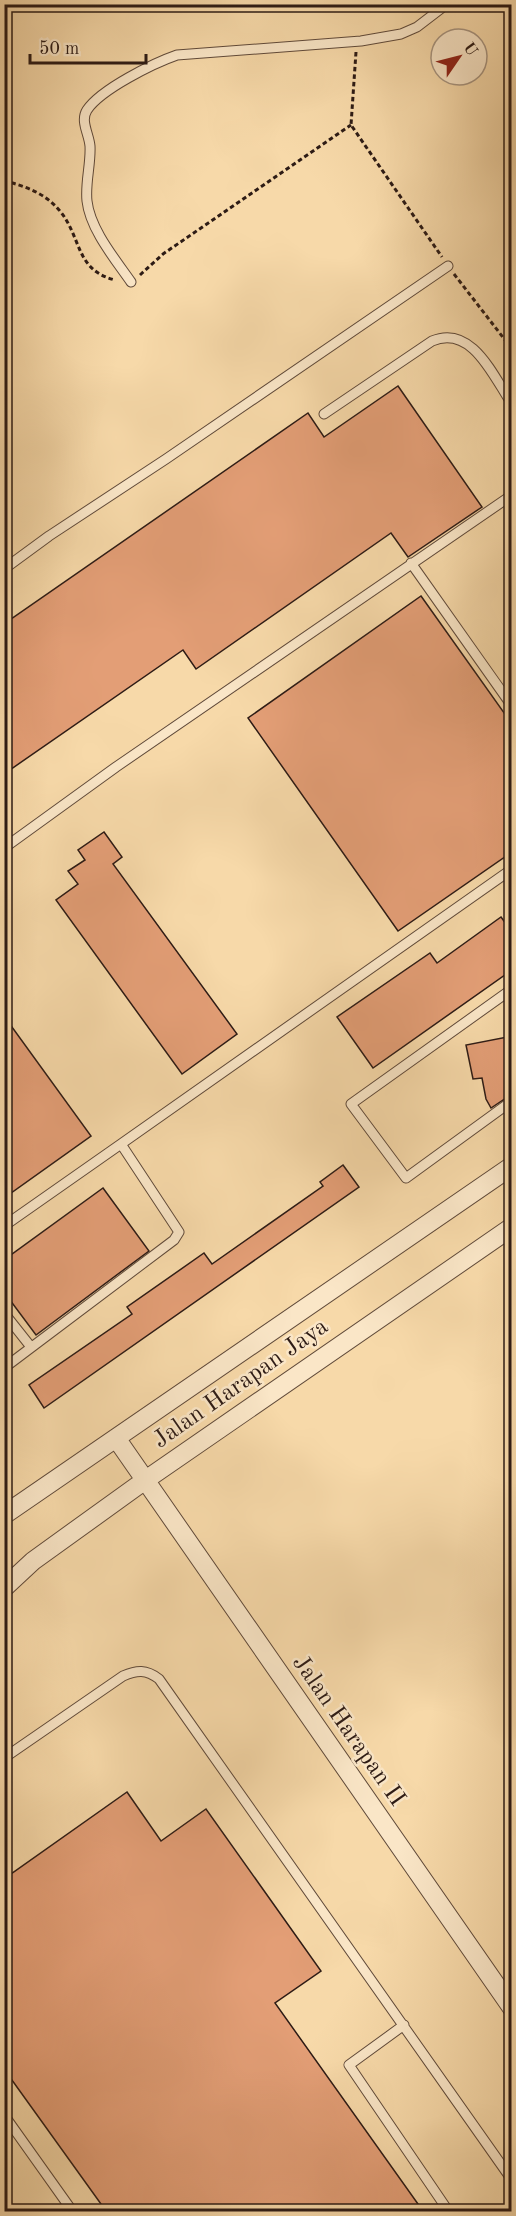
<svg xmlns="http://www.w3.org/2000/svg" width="516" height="2216" viewBox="0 0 516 2216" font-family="'Old Standard TT',serif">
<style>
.building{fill:#e39e76;stroke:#2d1b15;stroke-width:1.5}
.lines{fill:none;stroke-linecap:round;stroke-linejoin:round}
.service-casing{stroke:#604a3a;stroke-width:11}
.minor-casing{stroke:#604a3a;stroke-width:20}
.path{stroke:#2d1b15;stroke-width:3;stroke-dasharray:4.5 3;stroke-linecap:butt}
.service{stroke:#fae6c7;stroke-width:9}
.minor{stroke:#fae6c7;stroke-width:18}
.labels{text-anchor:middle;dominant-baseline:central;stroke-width:5;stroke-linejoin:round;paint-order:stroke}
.street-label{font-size:24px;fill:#2d1b15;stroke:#fae6c7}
</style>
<rect width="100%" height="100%" fill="#f7d9a9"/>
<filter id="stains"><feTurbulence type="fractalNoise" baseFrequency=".00333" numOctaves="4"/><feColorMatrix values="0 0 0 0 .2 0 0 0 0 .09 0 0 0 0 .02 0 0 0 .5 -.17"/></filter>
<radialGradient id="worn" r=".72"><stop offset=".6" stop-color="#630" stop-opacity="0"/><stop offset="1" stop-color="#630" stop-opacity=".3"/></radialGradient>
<!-- building -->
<path class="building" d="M398,386L482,507L408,557L391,533L196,669L183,650L4,774V624L308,413L324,437Z
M421,596L512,724V852L398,931L248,718Z
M104,832L122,857L113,864L237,1034L182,1074L56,900L78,884L68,871L85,860L78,850Z
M501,917L512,932V970L373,1068L337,1017L430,953L437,963Z
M4,1016L91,1136L4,1198Z
M512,1036V1094L491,1108L486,1099L482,1078L473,1079L466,1045Z
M343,1165L359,1187L44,1408L29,1385L132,1314L127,1307L204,1253L212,1264L323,1186L320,1182Z
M103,1188L149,1251L36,1335L4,1292V1260Z
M127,1792L161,1841L206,1809L321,1971L275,2003L423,2211H106L4,2069V1879Z"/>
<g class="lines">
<defs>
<path id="service" d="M131,282C115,259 90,229 87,201C85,183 91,164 90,146C89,134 80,121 87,110C101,89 154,63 177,55L361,41L401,34L417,27L447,4
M324,414L432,341C472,324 493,376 512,404
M411,563L512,706
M4,569L49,536L166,459L448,266
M4,848L116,767L512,495
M512,989L351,1104L406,1178L512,1101
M121,1144L512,869
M4,1226L121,1144L179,1232L174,1240L8,1365
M4,1313L31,1347
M4,1758L123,1676C137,1670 146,1669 159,1679L512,2180
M404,2025L349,2065L449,2212
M4,2115L73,2212"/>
<path id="minor" d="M116,1438L512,2008
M4,1515L512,1166
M4,1588L33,1561L144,1481L512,1227"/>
</defs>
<!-- service casing -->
<use href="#service" class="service-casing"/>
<!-- minor casing -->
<use href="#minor" class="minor-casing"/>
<!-- path -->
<path class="path" d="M356,52L351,125L442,257
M4,181C26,186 46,194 60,211C82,238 75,270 115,280
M454,274L512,349
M140,275L163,254L351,125"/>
<!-- service -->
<use href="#service" class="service"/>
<!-- minor -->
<use href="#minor" class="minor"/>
</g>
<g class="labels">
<!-- street labels -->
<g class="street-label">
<text transform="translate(241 1384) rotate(-35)">Jalan Harapan Jaya</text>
<text transform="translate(348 1731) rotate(55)">Jalan Harapan II</text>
</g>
</g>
<!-- margin -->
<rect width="516" height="2216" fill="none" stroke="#f7d9a9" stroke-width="24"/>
<rect x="6" y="6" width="504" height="2204" fill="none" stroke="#2d1b15" stroke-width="3"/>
<rect x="12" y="12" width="492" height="2192" fill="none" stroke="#2d1b15" stroke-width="1.5"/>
<!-- north arrow -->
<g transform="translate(459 57) rotate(55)"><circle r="28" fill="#fae6c7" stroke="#a89580" stroke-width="1.5"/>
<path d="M0-4.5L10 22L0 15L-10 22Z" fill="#8f2418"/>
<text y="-9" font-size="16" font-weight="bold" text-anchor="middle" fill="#2d1b15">U</text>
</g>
<!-- scale -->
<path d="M30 54v9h116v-9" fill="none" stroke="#2d1b15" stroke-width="3"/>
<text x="39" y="54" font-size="18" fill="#2d1b15" stroke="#fae6c7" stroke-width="4.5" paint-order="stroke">50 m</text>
<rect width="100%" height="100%" filter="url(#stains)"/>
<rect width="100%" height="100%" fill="url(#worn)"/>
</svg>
